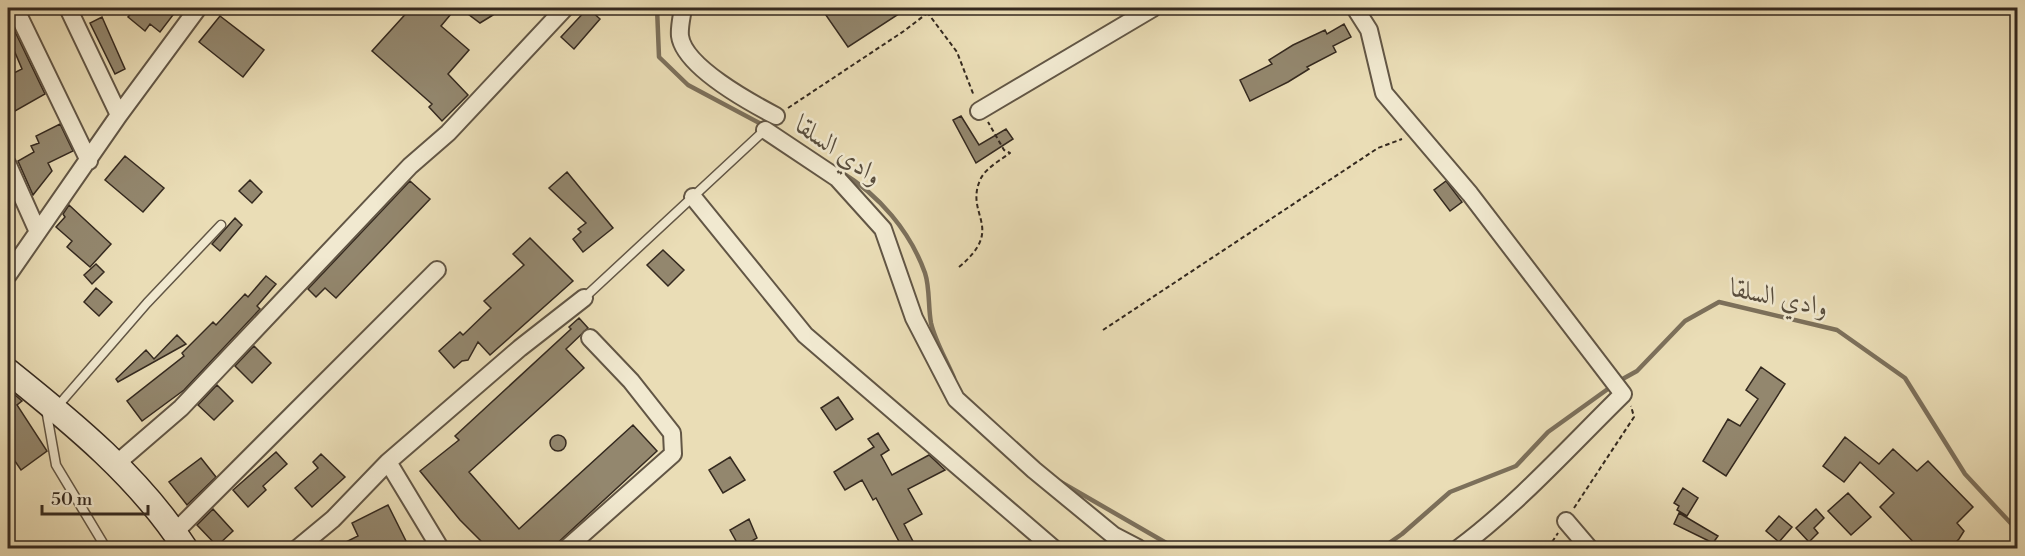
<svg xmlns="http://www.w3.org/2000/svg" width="2025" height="556" viewBox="0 0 2025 556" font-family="'Libre Bodoni',Amiri,serif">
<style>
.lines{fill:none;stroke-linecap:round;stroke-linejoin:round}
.stream{stroke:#7c705b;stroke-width:4.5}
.building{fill:#93876e;stroke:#34291f;stroke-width:1.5}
.lane-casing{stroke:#625645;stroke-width:11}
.street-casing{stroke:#625645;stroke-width:20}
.secondary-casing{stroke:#34291f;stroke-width:27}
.path{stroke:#34291f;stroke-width:2;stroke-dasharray:4.5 3;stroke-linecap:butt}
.lane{stroke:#f1e9d0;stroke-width:8}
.street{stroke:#f1e9d0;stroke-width:16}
.secondary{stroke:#f1e9d0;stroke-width:24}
.labels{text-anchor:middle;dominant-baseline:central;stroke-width:5;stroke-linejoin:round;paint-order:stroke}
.water-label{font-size:26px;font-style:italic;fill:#584d3d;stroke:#f1e9d0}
</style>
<rect width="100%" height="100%" fill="#eaddb6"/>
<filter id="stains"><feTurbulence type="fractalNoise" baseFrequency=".00333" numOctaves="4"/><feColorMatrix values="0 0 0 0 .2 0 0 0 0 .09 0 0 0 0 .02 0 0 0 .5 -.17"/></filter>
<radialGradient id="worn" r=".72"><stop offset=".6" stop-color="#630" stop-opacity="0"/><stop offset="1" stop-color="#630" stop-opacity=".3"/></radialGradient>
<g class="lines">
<!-- stream -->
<path class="stream" d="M657,8L659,57L688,85L765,126
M841,172C879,195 910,231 925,273C930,288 928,307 931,323C935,341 947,361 954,378
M1619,381L1637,371L1685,321L1719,302L1837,330L1905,378L1965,474L2018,531
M1059,481L1175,548
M1382,548L1402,534L1450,492L1516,466L1548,432L1612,386"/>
</g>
<!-- building -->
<path class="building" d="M136,8H164L173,15L160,32L150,24L145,31L128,17Z
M411,8H456L441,26L469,50L448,74L468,95L442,121L429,107L432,104L372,51Z
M460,8H492L493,15L480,23Z
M588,8L600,19L574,49L561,37Z
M821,8H908L848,47Z
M220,16L264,50L243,77L199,42Z
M8,17L45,94L8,115V76L22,69L8,36Z
M102,17L125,69L115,74L90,23Z
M1344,24L1351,37L1333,46L1336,52L1307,67L1309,69L1288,82L1250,101L1240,80L1272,64L1269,60L1293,45L1325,30L1327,34Z
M961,116L979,145L1006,129L1013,139L976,163L953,120Z
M60,124L73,151L48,163L52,171L33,195L18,161L34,152L31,146L39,143L36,136Z
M125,156L164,188L143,212L105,180Z
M567,172L613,228L583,252L573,239L581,232L578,229L586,223L549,188Z
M250,180L262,192L252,203L239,191Z
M410,181L430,199L336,298L325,288L316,297L308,289Z
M1446,181L1462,202L1450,211L1434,190Z
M69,205L111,244L90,267L67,247L72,241L56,227L65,217L63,214Z
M235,218L242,225L220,251L212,244Z
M530,238L573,281L490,355L478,342L468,360L462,361L454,368L439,351L460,332L463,335L491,308L484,301L524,265L513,254Z
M663,250L684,270L668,286L647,265Z
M96,264L104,272L92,284L84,275Z
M266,276L276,284L257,306L260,309L184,390L142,421L127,401L184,356L182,353L213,322L216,325L245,294L248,297Z
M96,288L112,302L99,316L84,302Z
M579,318L588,328L566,349L584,368L469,472L519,529L633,425L657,451L551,549H489L460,520L420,471L459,440L455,436L571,329L569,327Z
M177,335L186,344L118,382L116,379L146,350L154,359Z
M254,346L271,363L252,383L235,366Z
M1761,367L1785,384L1726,476L1703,461L1728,419L1740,426L1758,399L1746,390Z
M217,385L233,401L214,420L198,405Z
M8,389L22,401L17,405L47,451L21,470L8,451Z
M838,397L853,419L836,430L821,408Z
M878,433L889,450L881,455L892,475L929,455L945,470L908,489L922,514L904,524L917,549H903L876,498L873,500L862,480L845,490L834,472L874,447L868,439Z
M550 443a8 8 0 1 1 16 0a8 8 0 1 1-16 0Z
M1845,437L1879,464L1893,449L1917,471L1928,461L1973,507L1957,523L1964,531L1959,539L1949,549H1920L1880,507L1894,493L1860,462L1844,482L1823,466Z
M276,452L287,464L263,486L266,490L248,507L233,490Z
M321,454L345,477L312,507L295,488L318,468L313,462Z
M730,457L745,480L723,493L709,470Z
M201,458L216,477L187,505L169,482Z
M1683,488L1698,498L1687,516L1677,510L1679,506L1674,503Z
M1848,493L1871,517L1851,535L1828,511Z
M388,505L410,549H332L358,536L352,523Z
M213,509L233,531L217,546L197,525Z
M1816,509L1824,518L1814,528L1818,533L1809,542L1796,528Z
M1679,513L1718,536L1713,543L1674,524Z
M1779,516L1792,527L1779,542L1766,531Z
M749,519L757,538L740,548L730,530Z"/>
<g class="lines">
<defs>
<path id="lane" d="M584,298L766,129
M56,408L147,303L221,225
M46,409L56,465L106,548"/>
<path id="street" d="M15,8L89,161
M68,8L119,115
M683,8C682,16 679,27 680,36C684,67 751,103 776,116
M1355,8L1369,30L1384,93L1470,194L1623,394C1569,447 1519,503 1459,548
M979,111L1153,8
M765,130L837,178L883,229L914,318L956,399L1034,470L1113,535L1138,548
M8,165L38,232
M693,197L805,335L1053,548
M8,275L119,115L198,8
M388,462L440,548
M116,464L181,408L410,166L448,133L565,8
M1566,521L1589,548
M175,532L437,270
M298,548L333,519L388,462L520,348L584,298
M567,548L673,454L672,433L631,381L590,338"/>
<path id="secondary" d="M8,371C73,423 140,478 185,548"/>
</defs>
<!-- lane casing -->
<use href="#lane" class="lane-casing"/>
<!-- street casing -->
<use href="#street" class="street-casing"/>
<!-- secondary casing -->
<use href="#secondary" class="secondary-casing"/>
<!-- path -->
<path class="path" d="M927,12L957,52L974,96
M698,14L705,8
M788,108L904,31L934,8
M959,267C1007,227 963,215 981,178C987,167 1001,160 1010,153L1004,150L988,122
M1103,330L1378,148L1402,139
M1574,508L1634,417L1631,406
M1548,548L1558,533"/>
<!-- lane -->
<use href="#lane" class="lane"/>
<!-- street -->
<use href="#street" class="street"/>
<!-- secondary -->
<use href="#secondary" class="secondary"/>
</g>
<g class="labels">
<!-- water labels -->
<g class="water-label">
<text transform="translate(839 151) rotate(35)">وادي السلقا</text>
<text transform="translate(1780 298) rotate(12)">وادي السلقا</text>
</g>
</g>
<!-- margin -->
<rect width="2025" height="556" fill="none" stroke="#eaddb6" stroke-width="30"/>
<rect x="9" y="9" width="2007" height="538" fill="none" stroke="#34291f" stroke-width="3"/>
<rect x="15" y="15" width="1995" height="526" fill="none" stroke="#34291f" stroke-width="1.5"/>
<!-- scale -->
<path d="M42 505v9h106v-9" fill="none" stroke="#34291f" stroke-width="3"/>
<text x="51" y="505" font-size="18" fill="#34291f" stroke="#f1e9d0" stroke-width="4.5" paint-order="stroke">50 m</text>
<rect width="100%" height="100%" filter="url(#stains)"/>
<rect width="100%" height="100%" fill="url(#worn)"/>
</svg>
